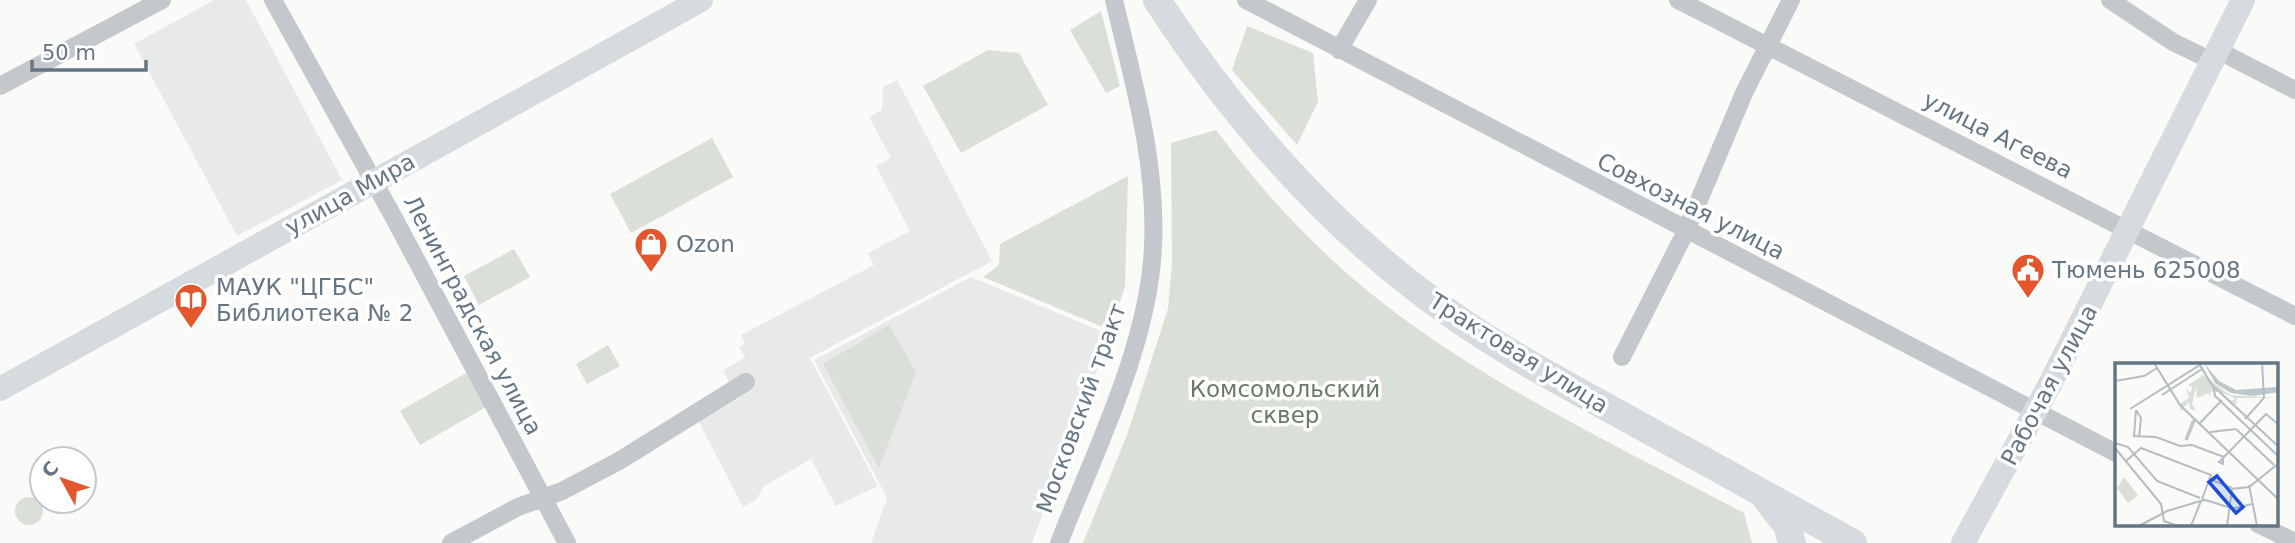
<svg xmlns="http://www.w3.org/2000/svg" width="2295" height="543" viewBox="0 0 2295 543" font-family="'DejaVu Sans',sans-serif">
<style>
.built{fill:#e8e9e9}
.green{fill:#dadfd7}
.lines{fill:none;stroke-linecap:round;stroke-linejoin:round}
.street{stroke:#c3c8cc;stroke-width:18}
.secondary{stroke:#d6dbdf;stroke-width:24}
.primary{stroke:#d6dbdf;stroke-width:28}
.labels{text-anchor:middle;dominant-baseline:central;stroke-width:7;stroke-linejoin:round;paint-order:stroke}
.street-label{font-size:23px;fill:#657683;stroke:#fff}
.poi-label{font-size:23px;fill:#657683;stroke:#fff;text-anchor:start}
.park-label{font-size:23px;fill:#687a64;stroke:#fff}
.inset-river{fill:none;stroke:#bbc7cb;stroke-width:3.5}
.inset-road{fill:none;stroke:#b5bdc2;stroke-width:2}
.view{fill:#1d4ed8;fill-opacity:0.15;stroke:#1d4ed8;stroke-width:3.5}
.inset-edge{fill:none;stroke:#657683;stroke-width:3.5}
</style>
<rect width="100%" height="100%" fill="#fafaf8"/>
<!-- built -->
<path class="built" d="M214,0H246L342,180L237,236L134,44Z
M897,80L992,261L810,358L878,486L836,506L811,459L764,486L756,500L743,507L698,420L738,398L723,370L745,358L739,347L745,344L741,335L874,265L868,253L910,231L876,166L891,158L869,117L882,110L883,87Z
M971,277L1110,335L1032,543H871L887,498L814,360Z"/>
<!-- green -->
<path class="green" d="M1101,11L1120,86L1106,93L1070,30Z
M1247,26L1313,53L1318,102L1297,145L1232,70Z
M988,50L1019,53L1048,105L961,153L923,86Z
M1216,130C1250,175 1287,218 1329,257C1445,366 1604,439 1744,513L1752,543H1083L1127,435L1168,309L1172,263L1171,143Z
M712,138L733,177L631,233L610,194Z
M1128,176L1125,287L1110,330L983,277L999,265L1000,244Z
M514,249L530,277L479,305L464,276Z
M889,325L916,372L879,468L823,364Z
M608,345L620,366L587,384L576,364Z
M466,373L486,407L420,445L400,411Z
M15 511a14 14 0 1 1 28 0a14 14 0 1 1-28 0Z"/>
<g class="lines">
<!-- street -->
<path class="street" d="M273,0L394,218L567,543
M1246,0L2116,453
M1678,0L2295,316
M2110,0L2173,42L2212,61
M1339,50L1368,0
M2217,50L2295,90
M0,86L162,0
M1622,357L1686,231L1744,93L1791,0
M2258,524L2295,542
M451,543L518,507L562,491L619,461L746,382
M1059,543C1095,451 1149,345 1153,246C1157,162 1133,80 1114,0"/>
<!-- secondary -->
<path class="secondary" d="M0,389L701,0
M1963,543L2049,386L2243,0"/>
<!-- primary -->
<path class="primary" d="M1157,0C1228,109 1315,211 1418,290C1481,339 1551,377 1621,415C1698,458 1776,500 1853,543
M1767,500L1787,525L1792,543"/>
</g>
<!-- icons -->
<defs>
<symbol id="shop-pin" viewBox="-11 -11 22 30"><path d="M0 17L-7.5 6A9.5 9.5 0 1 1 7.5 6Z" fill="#e4572e" stroke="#fff"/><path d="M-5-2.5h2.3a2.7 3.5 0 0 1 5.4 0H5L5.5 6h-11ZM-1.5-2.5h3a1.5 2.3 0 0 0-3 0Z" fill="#fff"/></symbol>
<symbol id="civic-pin" viewBox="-11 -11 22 30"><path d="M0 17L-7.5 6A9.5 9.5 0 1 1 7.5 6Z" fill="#e4572e" stroke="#fff"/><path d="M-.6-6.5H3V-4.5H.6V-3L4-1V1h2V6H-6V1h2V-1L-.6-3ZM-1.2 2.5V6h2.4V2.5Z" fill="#fff"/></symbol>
<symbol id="library-pin" viewBox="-11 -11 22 30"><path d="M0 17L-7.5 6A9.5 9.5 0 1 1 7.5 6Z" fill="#e4572e" stroke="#fff"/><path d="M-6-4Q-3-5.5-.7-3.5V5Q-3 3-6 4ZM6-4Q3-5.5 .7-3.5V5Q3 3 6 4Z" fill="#fff"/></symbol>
</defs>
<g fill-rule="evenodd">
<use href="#shop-pin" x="632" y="225" width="38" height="52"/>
<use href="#civic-pin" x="2009" y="251" width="38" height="52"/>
<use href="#library-pin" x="172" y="281" width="38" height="52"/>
</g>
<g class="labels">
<!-- street labels -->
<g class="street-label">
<text transform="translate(1998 135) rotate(27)">улица Агеева</text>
<text transform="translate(350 194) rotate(-29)">улица Мира</text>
<text transform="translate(1691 206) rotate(27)">Совхозная улица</text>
<text transform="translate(473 315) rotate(62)">Ленинградская улица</text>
<text transform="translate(1519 353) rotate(32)">Трактовая улица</text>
<text transform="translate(2049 385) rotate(-62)">Рабочая улица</text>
<text transform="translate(1081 408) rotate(-70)">Московский тракт</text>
</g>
<!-- poi labels -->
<g class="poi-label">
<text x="676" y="244">Ozon</text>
<text x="2052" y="270">Тюмень 625008</text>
<text x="216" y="287">МАУК "ЦГБС"<tspan x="216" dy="26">Библиотека № 2</tspan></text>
</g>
<!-- park labels -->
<g class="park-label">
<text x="1285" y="389">Комсомольский<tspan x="1285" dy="26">сквер</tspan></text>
</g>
</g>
<!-- overview -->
<g transform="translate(2115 363)">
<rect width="163" height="163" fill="#fafaf8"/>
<path d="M88,12L115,32L162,35H122L121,42L115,37H120L118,34L107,30L96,28L94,36V30L82,35L81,24L77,41L81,48L75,46L74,39L65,48V41L74,35L71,26L76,30L77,23H72ZM9,114L23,132L13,140L2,125Z" fill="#dadfd7"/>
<path d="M89,0L104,18L121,27L163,24V29L138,33L116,30L100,20Z" fill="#bbc7cb"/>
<path class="inset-river" d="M71,77L79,57"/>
<path class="inset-road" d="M39,0L65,42L163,136M0,18L29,13L42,5M98,22L100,33L163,93M47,32L87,6M15,46L85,2L97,22L163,83M21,47L19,73L41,74L65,83L77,82L109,94M21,47L26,55L24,74M130,56L149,35L147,0M85,60L107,37M121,66L159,102M95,69L121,66M0,80L13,84L42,118L85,135M0,85L46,141L49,158L63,163M108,96V101L104,99L151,51L163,61M11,98L26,85L96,112L87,136M94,116L117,125M134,122L142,163M87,136L116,145M116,146L137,141M24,163L52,148L89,137M76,163L86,138M112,163L117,126L134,124L163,101"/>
<path class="view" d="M102,113L128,144L121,150L94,119Z"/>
<rect width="163" height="163" class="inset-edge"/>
</g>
<!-- north arrow -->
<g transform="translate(63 480) rotate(310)"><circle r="33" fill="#ffffff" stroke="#c1c8cd" stroke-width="2"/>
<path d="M0-5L12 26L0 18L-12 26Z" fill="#e4572e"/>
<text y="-10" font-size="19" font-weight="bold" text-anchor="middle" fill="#657683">С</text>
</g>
<!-- scale -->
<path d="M32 60v10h114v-10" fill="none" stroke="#657683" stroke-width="3.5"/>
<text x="42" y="60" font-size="21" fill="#657683" stroke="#ffffff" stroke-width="5" paint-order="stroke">50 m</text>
</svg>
